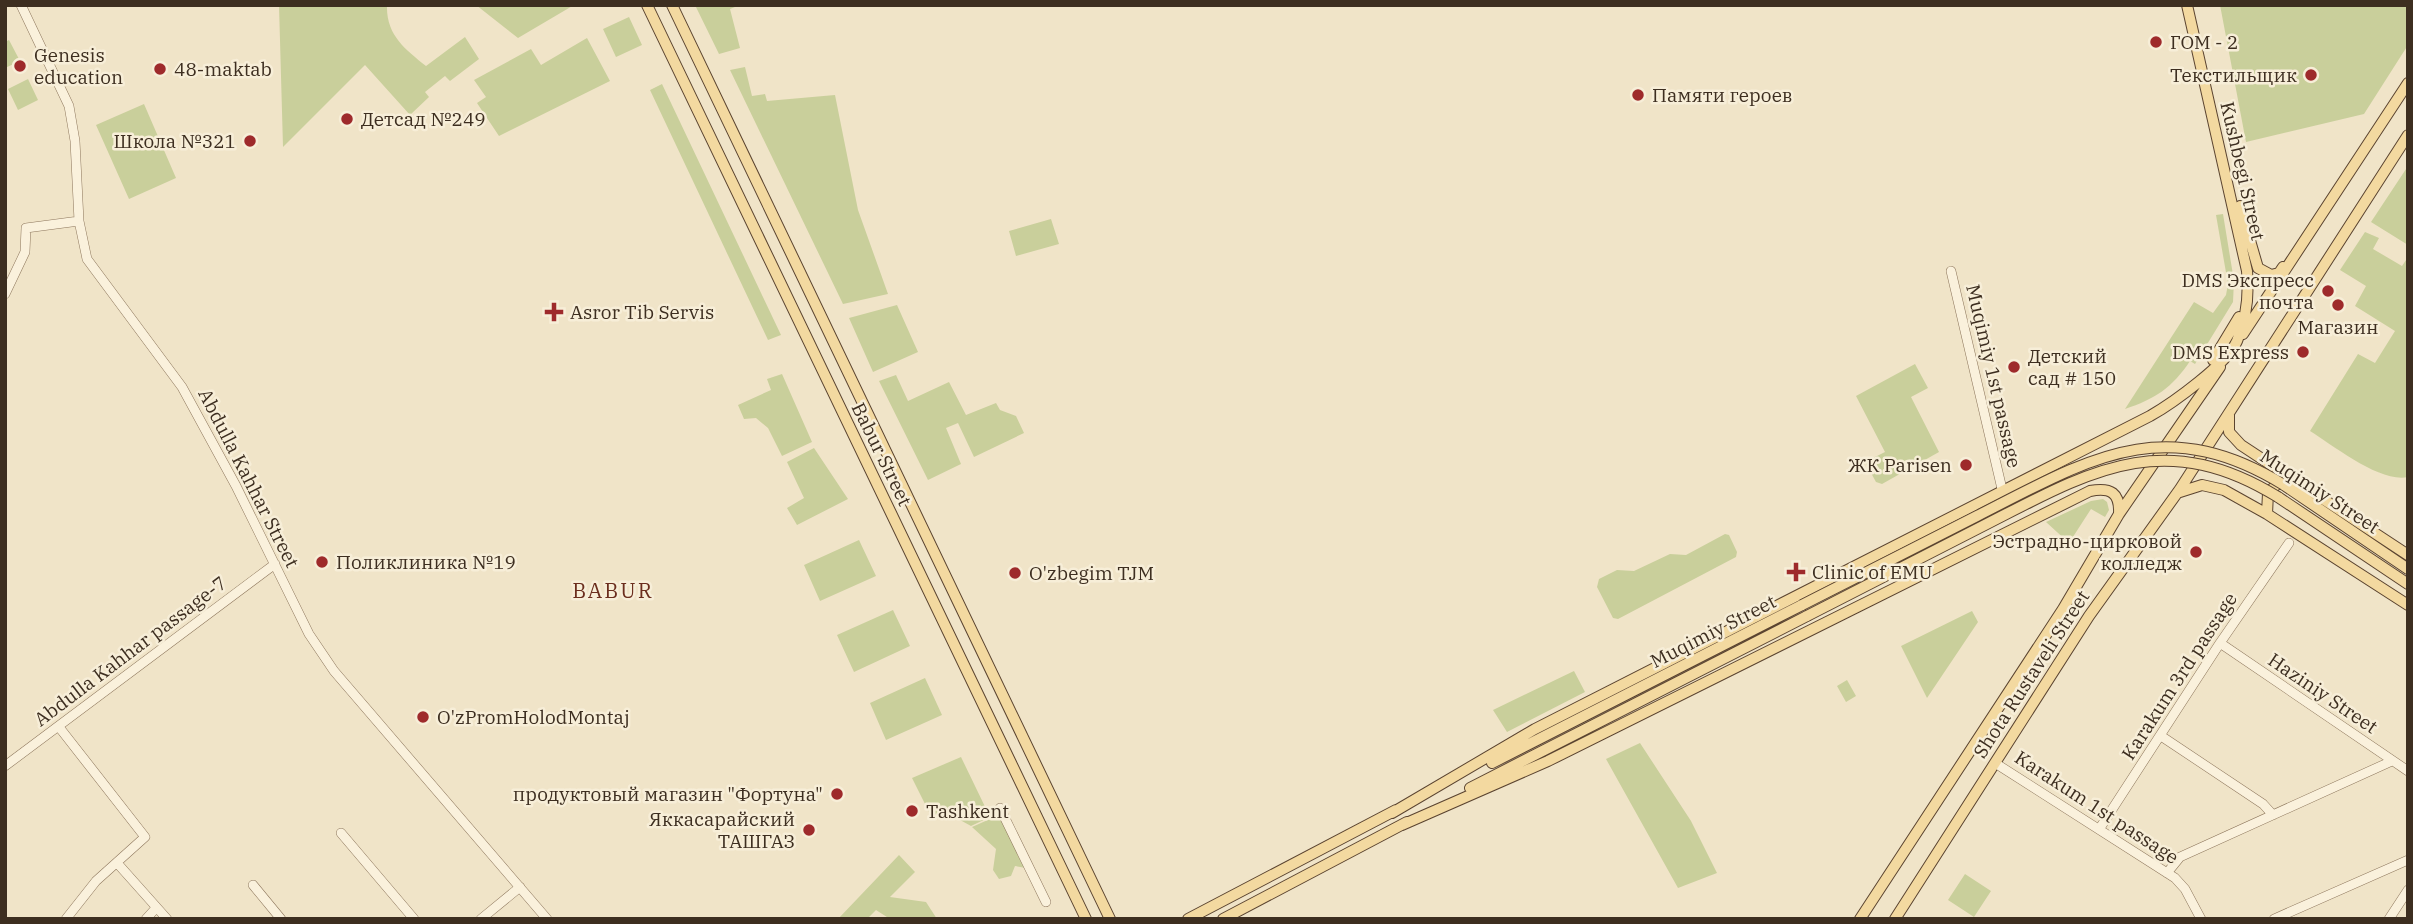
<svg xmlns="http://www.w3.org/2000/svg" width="2413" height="924" viewBox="0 0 2413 924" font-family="'IBM Plex Serif',serif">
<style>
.green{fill:#c9cf9b}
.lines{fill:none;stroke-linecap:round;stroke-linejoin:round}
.minor-casing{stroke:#8d765c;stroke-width:10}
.major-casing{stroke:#5b4430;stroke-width:12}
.minor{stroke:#faf1dc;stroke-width:9}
.major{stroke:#f3d9a0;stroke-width:10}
.major-bridge-casing{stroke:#5b4430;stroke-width:12;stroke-linecap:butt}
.major-bridge{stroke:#f3d9a0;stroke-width:10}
.poi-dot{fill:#9e2a2b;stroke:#f7eed8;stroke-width:2.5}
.labels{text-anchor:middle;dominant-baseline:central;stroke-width:5;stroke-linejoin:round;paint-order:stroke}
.poi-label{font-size:19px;fill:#3d2e20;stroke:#f7eed8;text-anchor:start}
.street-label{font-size:19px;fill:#3d2e20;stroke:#f7eed8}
.neighbourhood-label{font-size:21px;letter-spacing:2px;fill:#6b2e1e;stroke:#f7eed8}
</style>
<rect width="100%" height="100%" fill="#f0e4c8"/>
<!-- green -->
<path class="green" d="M279,5H387C386,35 405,49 426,66L465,37L479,59L450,81L445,76L425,92L429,97L410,115L365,65L283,147Z
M476,5H574L518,38Z
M695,5H740L730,9L740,48L719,54Z
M2220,5H2408V45L2364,114L2246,142Z
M629,17L642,45L616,57L603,29Z
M587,38L610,81L499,136L477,103L486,97L474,80L531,49L541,65Z
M9,40L20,61L5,68V42Z
M745,67L752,96L765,94L767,101L835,95L858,210L888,294L843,304L730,70Z
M28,79L38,100L18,110L8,89Z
M662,84L781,335L768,340L650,90Z
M144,104L176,178L129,199L96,125Z
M2408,166V245L2371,222Z
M2223,214L2234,281L2233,302L2195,364L2190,361C2172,388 2155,399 2125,409L2194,302L2213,313L2226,295L2228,284L2216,215Z
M1051,219L1059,244L1016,256L1009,231Z
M2365,232L2379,238L2373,249L2402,266L2408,257V477C2380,483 2334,446 2310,431L2358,354L2375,363L2395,331L2355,306L2366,286L2340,270Z
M897,305L918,352L873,372L849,318Z
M1915,364L1928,388L1911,397L1939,452L1882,484L1876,482L1865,462L1885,452L1856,396Z
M782,374L812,442L782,456L768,428L756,418L744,419L738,405L771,390L767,379Z
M896,375L908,401L949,382L966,415L996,403L1000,410L1016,416L1024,433L974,457L958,423L946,428L961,464L928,480L879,381Z
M814,448L848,499L797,525L787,508L804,498L787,462Z
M2103,499L2107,502L2109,510L2105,517L2091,509L2069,543L2046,522L2091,501Z
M1725,534L1729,535L1737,552L1736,557L1618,619L1613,618L1597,587L1599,579L1617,570L1634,571L1670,554L1686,555Z
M859,540L876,576L820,601L804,565Z
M893,610L910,646L854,672L837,635Z
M1972,611L1978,622L1927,698L1901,646Z
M1574,671L1585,692L1507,732L1493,710Z
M925,678L942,715L886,740L870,703Z
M1847,680L1856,696L1846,702L1837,686Z
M1640,743L1691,821L1717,873L1678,888L1606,759Z
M961,757L990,817L971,826L951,815L930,814L912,778Z
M999,815L1026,868L1015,866L1011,876L999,879L993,870L996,849L972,827Z
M899,855L915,872L890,897L926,902L937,919H890L876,910L867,919H838Z
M1965,874L1991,891L1974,917L1948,900Z"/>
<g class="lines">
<defs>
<path id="minor" d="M21,5L69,106L75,141L79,221L87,259L182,387L236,486L309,634L334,671L547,919
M1951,271L2002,489
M5,294L25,252L26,228L79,221
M2220,643L2408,771
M59,727L145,837L96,881L66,919
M2161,736L2263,804L2273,815
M1995,763L2175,878L2185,889L2201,919
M5,766L275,564
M1000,808L1046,902
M2100,828L2220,643L2289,543
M341,833L414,919
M118,864L167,919
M2167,873L2180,857L2392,761
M253,885L281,919
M146,919L156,908
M481,919L520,887
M2274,919L2408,860
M2389,919L2408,890"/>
<path id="major" d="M647,5L1086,919
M672,5L1110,919
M2240,206L2258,268L2271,275L2279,273L2283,267
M2243,334L2408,83
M2213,360L2239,317
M2229,415V432L2241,445L2408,555
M2284,485L2408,569
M2180,492L2202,485L2224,490L2267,514L2408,605
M2278,497L2408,584
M2267,514L2268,493L2283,478
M1492,763L1802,605
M1470,788L1807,616
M1392,813L1535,729L2150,416C2173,403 2227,364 2237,341C2247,318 2249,295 2247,271L2187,5
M1402,825L1548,761L2090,491C2111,487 2120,493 2119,514
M1188,919L1396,810
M1223,919L1407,822
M1860,919L2063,609L2119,514L2220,367
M1895,919L2089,616L2180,489L2408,135"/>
</defs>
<!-- minor casing -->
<use href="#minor" class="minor-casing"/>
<!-- major casing -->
<use href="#major" class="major-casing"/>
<!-- minor -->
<use href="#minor" class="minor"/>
<!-- major -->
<use href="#major" class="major"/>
<defs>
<path id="major-bridge" d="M1802,605C1860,575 1919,546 1977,516C2089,459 2163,411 2284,485
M1807,616C1865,586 1922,557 1979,528C2087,473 2161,425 2278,497"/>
</defs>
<!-- major-bridge casing -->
<use href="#major-bridge" class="major-bridge-casing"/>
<!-- major-bridge -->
<use href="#major-bridge" class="major-bridge"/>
</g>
<!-- markers -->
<g class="poi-dot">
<circle cx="2156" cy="42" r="7"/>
<circle cx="20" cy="66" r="7"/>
<circle cx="160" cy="69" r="7"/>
<circle cx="2311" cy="75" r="7"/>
<circle cx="1638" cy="95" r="7"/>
<circle cx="347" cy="119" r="7"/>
<circle cx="250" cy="141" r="7"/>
<circle cx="2328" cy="291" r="7"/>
<circle cx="2338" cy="305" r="7"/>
<path d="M550.5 301.5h7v7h7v7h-7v7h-7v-7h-7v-7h7z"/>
<circle cx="2303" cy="352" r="7"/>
<circle cx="2014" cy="367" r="7"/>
<circle cx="1966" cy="465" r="7"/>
<circle cx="2196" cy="552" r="7"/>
<circle cx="322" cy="562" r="7"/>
<path d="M1792.5 561.5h7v7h7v7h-7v7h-7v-7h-7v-7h7z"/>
<circle cx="1015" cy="573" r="7"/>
<circle cx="423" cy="717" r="7"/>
<circle cx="837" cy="794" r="7"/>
<circle cx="912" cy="811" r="7"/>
<circle cx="809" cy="830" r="7"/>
</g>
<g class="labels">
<!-- poi labels -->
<g class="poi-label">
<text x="2170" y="42">ГОМ - 2</text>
<text x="34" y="55">Genesis<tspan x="34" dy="22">education</tspan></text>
<text x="174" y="69">48-maktab</text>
<text x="2297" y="75" text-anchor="end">Текстильщик</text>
<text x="1652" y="95">Памяти героев</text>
<text x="361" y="119">Детсад №249</text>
<text x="236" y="141" text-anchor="end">Школа №321</text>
<text x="2314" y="280" text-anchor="end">DMS Экспресс<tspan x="2314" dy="22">почта</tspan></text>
<text x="570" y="312">Asror Tib Servis</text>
<text x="2338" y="327" text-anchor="middle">Магазин</text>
<text x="2289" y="352" text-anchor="end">DMS Express</text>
<text x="2028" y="356">Детский<tspan x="2028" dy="22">сад # 150</tspan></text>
<text x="1952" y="465" text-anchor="end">ЖК Parisen</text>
<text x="2182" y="541" text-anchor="end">Эстрадно-цирковой<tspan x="2182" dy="22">колледж</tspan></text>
<text x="336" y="562">Поликлиника №19</text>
<text x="1812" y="572">Clinic of EMU</text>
<text x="1029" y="573">O'zbegim TJM</text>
<text x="437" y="717">O'zPromHolodMontaj</text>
<text x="823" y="794" text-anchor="end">продуктовый магазин "Фортуна"</text>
<text x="926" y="811">Tashkent</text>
<text x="795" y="819" text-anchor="end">Яккасарайский<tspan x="795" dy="22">ТАШГАЗ</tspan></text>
</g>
<!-- street labels -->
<g class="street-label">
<text transform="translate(2243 171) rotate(77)">Kushbegi Street</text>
<text transform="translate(1994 376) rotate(77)">Muqimiy 1st passage</text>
<text transform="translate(882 454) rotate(64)">Babur Street</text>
<text transform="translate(249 478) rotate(63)">Abdulla Kahhar Street</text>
<text transform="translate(2320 491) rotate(33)">Muqimiy Street</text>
<text transform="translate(1713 631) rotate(-27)">Muqimiy Street</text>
<text transform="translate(130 651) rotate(-37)">Abdulla Kahhar passage-7</text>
<text transform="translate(2031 674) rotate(-57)">Shota Rustaveli Street</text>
<text transform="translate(2179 676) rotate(-57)">Karakum 3rd passage</text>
<text transform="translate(2323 693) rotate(34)">Haziniy Street</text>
<text transform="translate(2097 807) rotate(33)">Karakum 1st passage</text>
</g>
<!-- neighbourhood labels -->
<g class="neighbourhood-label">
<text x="613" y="590">BABUR</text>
</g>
</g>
<!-- border -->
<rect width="2413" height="924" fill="none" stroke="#3d2e20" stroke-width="14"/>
</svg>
